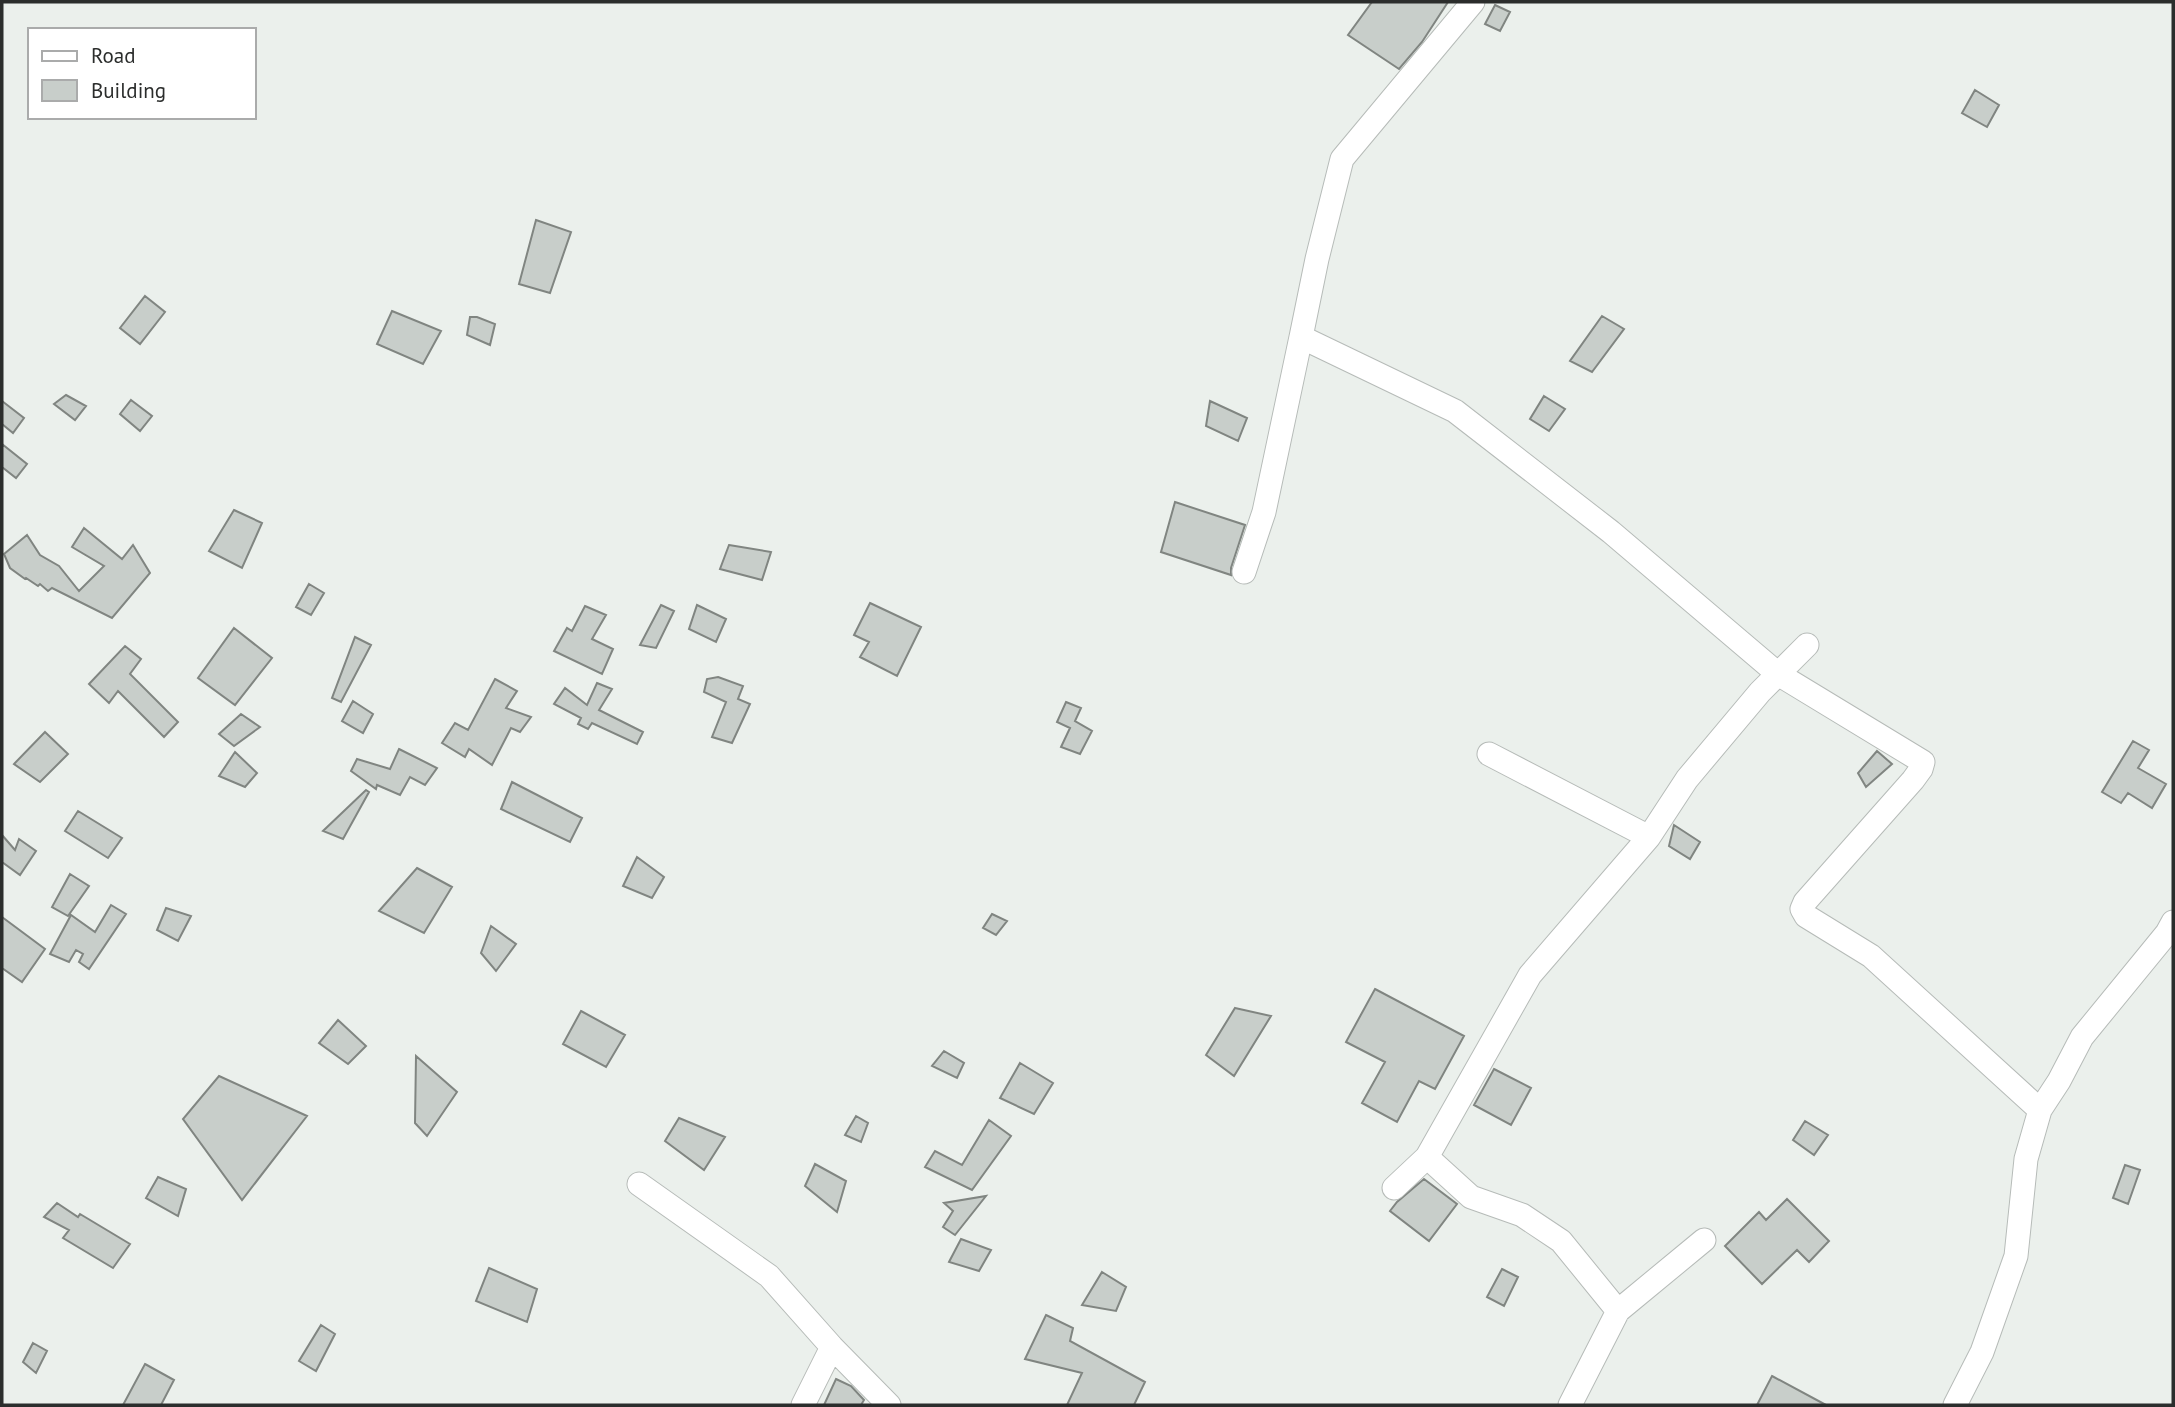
<svg xmlns="http://www.w3.org/2000/svg" width="2175" height="1407" viewBox="0 0 2175 1407" font-family="'PT Sans',sans-serif">
<style>
.building{fill:#c8ceca;stroke:#808581;stroke-width:2}
.lines{fill:none;stroke-linecap:round;stroke-linejoin:round}
.street-casing{stroke:#b6bbb8;stroke-width:25}
.street{stroke:#fff;stroke-width:23}
</style>
<rect width="100%" height="100%" fill="#ebf0ec"/>
<!-- building -->
<path class="building" d="M1372,2H1448L1422,42L1399,69L1348,35Z
M1495,5L1510,12L1500,31L1485,24Z
M1975,90L1999,105L1987,127L1962,113Z
M536,220L571,232L550,293L519,284Z
M145,296L165,312L140,344L120,328Z
M392,311L441,331L423,364L377,344Z
M1602,316L1624,329L1592,372L1570,361Z
M470,317H477L495,324L490,345L467,335Z
M66,395L86,406L75,420L54,404Z
M1544,396L1565,409L1549,431L1530,419Z
M131,400L152,416L140,431L120,414Z
M2,401L24,418L13,433L2,424Z
M1210,401L1247,418L1238,441L1206,426Z
M2,444L27,464L16,478L2,467Z
M1175,502L1245,525L1231,568V575L1161,552Z
M234,510L262,523L242,568L209,551Z
M84,528L122,559L133,545L150,573L112,618L52,588L48,591L40,584L38,586L26,578L25,579L10,568L4,554L27,535L40,555L59,566L79,591L104,566L72,547Z
M729,545L771,552L762,580L720,569Z
M309,584L324,593L311,615L296,607Z
M870,603L921,627L897,676L860,657L869,642L854,635Z
M661,605L674,611L656,648L640,645Z
M697,605L726,619L716,642L689,629Z
M585,606L606,615L592,639L613,649L602,674L554,651L567,628L572,631Z
M234,628L272,658L235,705L198,678Z
M355,637L371,645L341,702L332,698Z
M125,646L141,659L130,674L178,722L164,737L118,691L109,703L89,684Z
M718,677L743,686L738,699L750,704L732,743L712,737L726,702L704,692L707,679Z
M495,679L517,691L506,708L531,717L520,732L511,728L492,765L469,749L465,757L442,743L455,723L468,730Z
M597,683L612,689L599,710L643,732L637,744L592,723L588,729L578,724L581,718L554,704L565,688L587,705Z
M353,701L373,714L363,733L342,721Z
M1066,702L1081,708L1075,721L1092,731L1080,754L1061,747L1070,728L1057,722Z
M241,714L260,727L234,746L219,734Z
M45,732L68,754L40,782L14,764Z
M2133,741L2149,750L2138,768L2166,784L2152,808L2128,793L2121,803L2102,792Z
M399,749L437,768L425,785L410,777L400,795L377,785L376,789L351,771L357,759L390,769Z
M1877,751L1892,764L1866,787L1858,773Z
M235,752L257,773L245,787L219,776Z
M512,782L582,818L570,842L501,809Z
M366,790L369,792L343,839L323,831Z
M78,811L122,838L108,858L65,831Z
M1674,825L1700,842L1690,859L1669,846Z
M2,835L15,850L19,839L36,851L20,875L2,862Z
M637,857L664,877L652,898L623,886Z
M417,868L452,887L424,933L379,911Z
M70,874L89,886L68,916L52,907Z
M111,905L126,914L89,969L79,962L83,954L76,950L69,962L50,954L71,915L95,932Z
M166,908L191,916L178,941L157,930Z
M992,914L1007,921L996,935L983,928Z
M2,917L45,949L22,982L2,968Z
M491,926L516,944L496,971L481,953Z
M1375,989L1464,1036L1435,1089L1419,1081L1397,1122L1362,1103L1385,1062L1346,1042Z
M1235,1008L1271,1016L1234,1076L1206,1055Z
M581,1011L625,1035L606,1067L563,1044Z
M338,1020L366,1046L348,1064L319,1043Z
M944,1051L964,1063L957,1078L932,1066Z
M416,1056L457,1092L427,1136L415,1123Z
M1020,1063L1053,1083L1034,1114L1000,1098Z
M1494,1069L1531,1088L1511,1125L1474,1105Z
M219,1076L307,1116L242,1200L183,1119Z
M856,1116L868,1123L861,1142L845,1135Z
M679,1118L725,1137L704,1170L665,1141Z
M989,1120L1011,1136L972,1190L925,1167L935,1151L962,1165Z
M1805,1121L1828,1135L1814,1155L1793,1140Z
M815,1164L846,1181L837,1212L805,1186Z
M2125,1165L2140,1170L2128,1204L2113,1198Z
M158,1177L186,1189L178,1216L146,1198Z
M1424,1179L1457,1204L1429,1241L1390,1211L1397,1202Z
M986,1196L955,1235L943,1227L953,1211L944,1203Z
M1787,1199L1829,1241L1809,1262L1797,1250L1762,1284L1725,1246L1759,1212L1766,1220Z
M57,1203L78,1217L80,1214L130,1244L113,1268L63,1238L69,1230L44,1217Z
M961,1239L991,1250L979,1271L949,1262Z
M489,1268L537,1289L527,1322L476,1301Z
M1502,1269L1518,1277L1504,1306L1487,1297Z
M1102,1272L1126,1287L1116,1311L1082,1305Z
M1046,1315L1073,1328L1070,1341L1145,1382L1134,1405H1067L1082,1373L1025,1359Z
M321,1325L335,1334L316,1371L299,1361Z
M33,1343L47,1351L36,1373L23,1362Z
M145,1364L174,1380L161,1405H123Z
M1772,1376L1826,1405H1757Z
M836,1379L851,1386L864,1400L861,1405H824Z"/>
<g class="lines">
<defs>
<path id="street" d="M1301,337L1317,259L1342,159L1473,2
M1244,572L1264,512L1301,337L1455,411L1611,532L1778,674L1923,762L1921,769L1913,780L1805,902L1802,909L1806,916L1871,956L2040,1110
M1489,754L1649,837
M1427,1157L1530,975L1649,837L1687,779L1760,692L1807,645
M639,1184L769,1276L832,1347L889,1405
M1394,1188L1427,1157L1471,1197L1522,1215L1561,1241L1618,1311
M803,1405L832,1347
M1570,1405L1618,1311L1704,1240
M1955,1405L1982,1352L2016,1256L2026,1159L2040,1110L2059,1081L2082,1037L2167,933L2173,922"/>
</defs>
<!-- street casing -->
<use href="#street" class="street-casing"/>
<!-- street -->
<use href="#street" class="street"/>
</g>
<!-- border -->
<rect width="2175" height="1407" fill="none" stroke="#2b2d2c" stroke-width="7"/>
<!-- legend -->
<rect x="28" y="28" width="228" height="91" fill="#ffffff" stroke="#aaabab" stroke-width="2"/>
<rect x="42" y="51" width="35" height="10" fill="#ffffff" stroke="#aaabab" stroke-width="2"/>
<text x="91" y="63" font-size="21" fill="#2b2d2c">Road</text>
<rect x="42" y="80" width="35" height="21" fill="#c8ceca" stroke="#aaabab" stroke-width="2"/>
<text x="91" y="98" font-size="21" fill="#2b2d2c">Building</text>
</svg>
